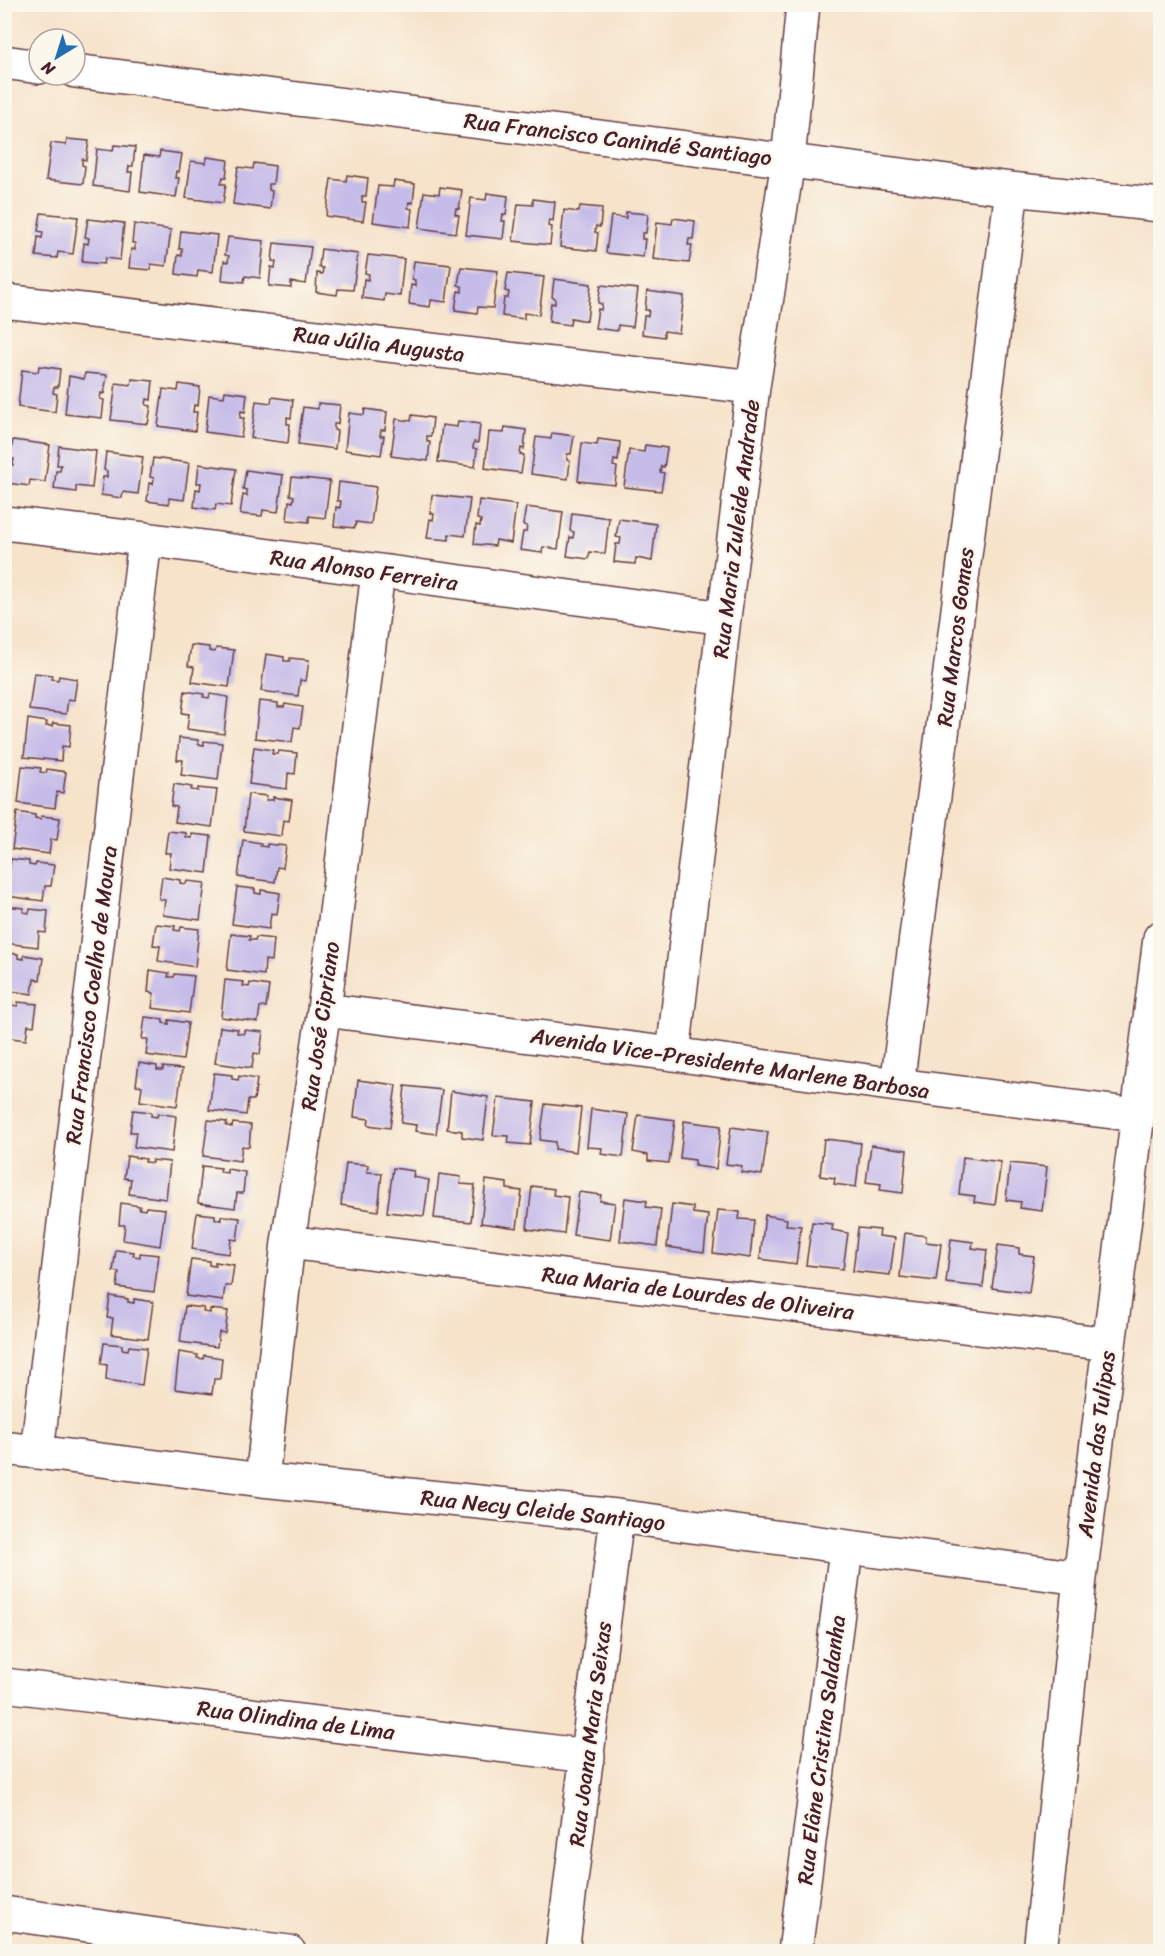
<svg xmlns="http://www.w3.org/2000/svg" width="1165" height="1956" viewBox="0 0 1165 1956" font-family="Sriracha,sans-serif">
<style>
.building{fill:#c6bce9}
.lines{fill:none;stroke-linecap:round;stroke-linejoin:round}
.minor-casing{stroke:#643c43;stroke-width:36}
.minor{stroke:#fff;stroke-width:33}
.labels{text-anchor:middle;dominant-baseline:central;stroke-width:5;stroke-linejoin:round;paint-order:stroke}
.street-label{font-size:22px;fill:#4a1f2b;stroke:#fbf7ec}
</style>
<rect width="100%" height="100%" fill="#fbf7ec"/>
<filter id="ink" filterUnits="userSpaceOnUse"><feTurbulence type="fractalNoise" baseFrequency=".0167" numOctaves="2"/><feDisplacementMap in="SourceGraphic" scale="12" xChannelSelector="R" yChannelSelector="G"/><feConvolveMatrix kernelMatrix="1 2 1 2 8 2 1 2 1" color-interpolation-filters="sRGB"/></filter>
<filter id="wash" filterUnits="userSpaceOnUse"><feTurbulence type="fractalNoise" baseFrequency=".008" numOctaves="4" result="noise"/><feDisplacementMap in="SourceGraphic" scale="24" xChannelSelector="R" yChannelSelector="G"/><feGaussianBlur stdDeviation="1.35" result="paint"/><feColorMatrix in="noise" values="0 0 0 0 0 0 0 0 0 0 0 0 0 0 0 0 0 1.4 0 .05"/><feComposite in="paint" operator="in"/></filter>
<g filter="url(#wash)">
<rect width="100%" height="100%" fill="#f6e3ca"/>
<g id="blocks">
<!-- building -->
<path class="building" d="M67,139L89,141L86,160L82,159V165L85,166L83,184L46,180L51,143L66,145Z
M114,145L135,147L133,166H129L128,172H132L130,191L93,186L97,149L113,151Z
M160,151L182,154L179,172L176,171L175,178H179L176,197L140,192L144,155L159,157Z
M207,157L228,160L226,178L223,177L221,184H226L223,203L186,198L191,161L206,163Z
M254,163L275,166L273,184H269V190L272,191L270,209L233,204L238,167L253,169Z
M347,175L368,178L366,196H362V202H366L363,221L326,216L331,179L346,181Z
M394,181L415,184L413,203L409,202L408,208L412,209L410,227L373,222L378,186L393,187Z
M440,187L462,190L459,209L456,208L455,214L459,215L456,233L419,228L424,192L439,194Z
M487,193L508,196L506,215L503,214L502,221H505L503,239L466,235L471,198L486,200Z
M533,199L555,202L553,221L549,220L548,226L552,227L550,245L513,241L518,204L533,205Z
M580,206L602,208L600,227L596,226L595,232L598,233L596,251L560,247L564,210L579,212Z
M626,212L648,214L646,233H642V239H645L643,257L606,253L611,216L626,218Z
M41,213L78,217L73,254L58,252L57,258L36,256L38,237L42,238L43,232L38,231Z
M673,218L695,221L693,239H689L688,245H692L689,263L653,259L657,222L672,224Z
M88,219L124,223L120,260L105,258L104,264L82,262L84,243L88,244L89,238L85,237Z
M134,224L171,230L166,266L151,264V270L129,268L131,249L135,250V243H132Z
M181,231L217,235L213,272L198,270L197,277L176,274L178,255L182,256V249H179Z
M228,237L264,241L260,278L245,276L244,282L222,280L224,261L228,262L229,256L225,255Z
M274,243L311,247L306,284L291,282V288L269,286L271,267L275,268L276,262L272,261Z
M321,249L358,254L353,290L338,289L337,295L316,292L317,273L322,274L323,268L319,267Z
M368,255L404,259L400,296L385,294L384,301L362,298L364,279L368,280L369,274L365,273Z
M414,261L451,265L446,302L431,300L430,307L409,304L411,285L415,286V280L412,279Z
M461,267L498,271L493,308L478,307L477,313L455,310L458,291L462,292V286L458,285Z
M508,273L544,277L539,315L524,313V319L502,316L504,298H508L509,292L505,291Z
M554,279L591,284L587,321L571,318L570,325L549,322L551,303L555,304V298L552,297Z
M601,285L638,289L633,327L618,325L617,331L595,328L598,309L601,310L602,304L598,303Z
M647,291L684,296L679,333L664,331V337L642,334L644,316H648L649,310H645Z
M39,366L60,369L58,387H54L53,393L57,394L55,412L18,407L22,370L38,372Z
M85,373L107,375L104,394L101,393L100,399L104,400L102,418L65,414L69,376L84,379Z
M132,379L153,381L151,400L147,399L146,405L151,406L148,424L111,420L116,383L131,385Z
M179,384L200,387L198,406L194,405L193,412H197L195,431L158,426L163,389L178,391Z
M225,391L247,394L245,412L241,411L240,418H244L241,437L205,432L209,395L224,397Z
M272,397L293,400L291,418L287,417V424H290L288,443L251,438L256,401L271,403Z
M318,403L340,405L338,424H334V430L337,431L335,449L298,444L303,407L318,409Z
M365,409L387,412L385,430H381L380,436H384L381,455L345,450L349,413L364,415Z
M412,415L433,418L431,436H427V442H430L428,461L391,456L396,419L411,421Z
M458,421L480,424L478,443L474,442L473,448L477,449L475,467L438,462L442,425L457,427Z
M505,427L526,430L524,449L521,448L520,454L524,455L521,473L485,468L489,432L504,433Z
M552,433L574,436L571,454H567V460L570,461L568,479L531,474L536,437L551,439Z
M598,439L620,442L618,461L614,460L613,466L617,467L615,485L578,481L582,443L597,445Z
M13,440L50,445L45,482L30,480L29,486L7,483L9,465H13L14,459H10Z
M645,445L667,448L664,467L661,466L660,472L664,473L661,491L624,487L629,450L644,452Z
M59,446L96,451L92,488L76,486V492L54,489L56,471H60L61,465H57Z
M106,452L143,457L138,494L123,492L122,498L101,495L103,477H107V471L104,470Z
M153,458L189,463L184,500L169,498V504L147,501L149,483L153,484L154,478L150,477Z
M199,464L236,469L231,506L216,504L215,510L194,507L196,489L200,490L201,483H197Z
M246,470L283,475L278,512L263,510L262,516L240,514L243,495L247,496V490L243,489Z
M292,477L330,481L325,518L309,516V522L287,520L289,501L293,502L294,496L290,495Z
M339,482L376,487L371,524L356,522L355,528L334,526L336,507L340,508L341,501H337Z
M432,495L470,499L465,536L449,534V540L427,538L430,519L433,520L434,514L430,513Z
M479,500L516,505L511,543L496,540L495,546L474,544L476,525L480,526L481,520L477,519Z
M526,507L563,512L558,549L543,547L542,553L520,550L523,532H526L527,526L523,525Z
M572,513L609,518L605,554L590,552L588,559L567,556L570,537L573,538L574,532L570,531Z
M619,519L656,524L652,561L636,558L635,564L614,562L616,544H620L621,538L616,537Z
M191,645L209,647V651L215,652L216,648L234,650L229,687L192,682L194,667L188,666Z
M266,654L284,657V661H290V658L309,660L306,681L300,680L298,696L261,691Z
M34,673L52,675V679L58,680L59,676L77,679L74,700L68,699L66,714L29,710Z
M185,691L204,694L203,697L209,698L210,694L228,697L224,734L187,729L189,714L182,713Z
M259,701L278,703V707H284L285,704L303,707L300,728L294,727L292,742L255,738Z
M28,719L47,722L46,726H52L53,723L71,725L69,747L62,746L61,761L24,757Z
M179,738L198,740V744L204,745V741L222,743L218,780L181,775L183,760H177Z
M254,747L273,750L272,754H278L279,751L297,753L295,774L288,773L287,789L249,784Z
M22,766L41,768L40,772L46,773L47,769L66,772L63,793L57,792L55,808L18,803Z
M174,784L192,787L191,790L198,791V788L217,790L212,827L175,822L177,807L171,806Z
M248,794L267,796L266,800H273V797L292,800L289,821L283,820L281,836L244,831Z
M17,812L35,815V818L41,819V816L60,818L57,840L51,839L49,854L12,849Z
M168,831L186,833V837L192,838V834L211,836L207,873L169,868L171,853H165Z
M243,840L261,843L260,846L267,847V844L286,846L283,868L277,867L275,882L238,877Z
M11,859L29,861V865L35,866L36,863L54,865L51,886H45L43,901L6,896Z
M162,877L180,880V883L186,884L187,881L205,883L200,920L163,915L165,900L159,899Z
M237,887L255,889V893L261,894V890L280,893L277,914L271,913L269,929L232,924Z
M5,906L24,908L23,912L29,913L30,909L48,911L46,933L39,932L38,947L4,943Z
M156,924L175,926L174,930L180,931L181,927L199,929L195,967L158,961L160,946L153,945Z
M231,934L250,936L249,940H255L256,937L274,939L272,961L265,960L264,975L227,970Z
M4,953L18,954V958L24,959V955L43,958L40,980L34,979L32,994L4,990Z
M150,970L169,973L168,977H174L175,974L194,976L189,1013L152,1008L154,993L148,992Z
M225,980L244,982L243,986L249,987L250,983L269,986L266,1007H260L258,1022L221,1017Z
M4,1000L12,1001L11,1005L18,1006V1002L37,1004L34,1026L28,1025L26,1040L4,1037Z
M145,1017L163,1019V1023L169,1024V1020L188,1023L183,1060L146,1055L148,1039H142Z
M220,1027L238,1029L237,1033L244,1034V1030L263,1032L260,1054L254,1053L252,1068L215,1063Z
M139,1063L157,1066V1070H163V1067L182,1069L177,1106L140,1101L142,1086L136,1085Z
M214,1073L232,1075V1079L238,1080L239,1076L257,1079L254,1100H248L246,1115L209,1110Z
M358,1080L396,1085L390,1128L368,1125L369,1119L354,1117Z
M405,1086L442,1090L436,1134L415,1131L416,1125L401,1123Z
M451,1091L488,1097L483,1140L462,1137V1131L447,1129Z
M498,1098L535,1102L530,1145L508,1143L509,1136L493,1135Z
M545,1104L581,1108L576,1152L555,1149V1142L540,1140Z
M591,1109L628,1114L623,1157L601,1154L602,1148L587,1147Z
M133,1110L151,1112V1116L157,1117L158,1113L176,1116L172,1152L134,1147L136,1132H130Z
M638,1115L675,1120L669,1163L648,1161V1155L633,1152Z
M208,1120L227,1122L226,1126L232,1127L233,1123L251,1125L249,1147L242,1146L240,1161L203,1156Z
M684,1121L721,1126L716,1169L695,1166V1160L680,1158Z
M731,1127L768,1132L762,1175L741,1172L742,1166L726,1164Z
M824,1139L861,1143L856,1187L834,1184L835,1178L820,1176Z
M871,1145L907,1150L903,1193L880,1190L881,1184L866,1182Z
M127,1156L146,1159L145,1162L152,1163V1160L170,1162L166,1199L129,1194L131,1179L124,1178Z
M963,1157L1001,1162L995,1205L974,1202L975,1196L959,1194Z
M346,1163L368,1165L367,1172L382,1173L378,1211L341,1205Z
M1010,1163L1047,1167L1042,1211L1020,1208L1021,1202L1006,1200Z
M202,1166L221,1168L220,1172L227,1173V1169L245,1172L243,1193H237L235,1208L198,1203Z
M393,1168L414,1171L413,1177L429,1180L424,1216L387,1212Z
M439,1174L461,1177L460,1184L475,1185L471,1222L434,1218Z
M486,1180L507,1183V1189L522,1191L517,1228L481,1223Z
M532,1186L554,1189L553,1195L568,1197L564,1234L527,1229Z
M579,1192L601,1195L600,1201L615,1203L610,1240L573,1235Z
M625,1198L647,1201L646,1207L661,1209L657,1246L620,1241Z
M121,1203L140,1206L139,1209L145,1210L146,1207L165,1209L160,1246L123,1240L125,1225H119Z
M672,1204L693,1207V1213L708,1215L704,1252L667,1247Z
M718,1210L740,1212L739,1219L754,1220L750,1258L713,1253Z
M197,1213L215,1215V1219L221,1220V1216L240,1218L237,1240L231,1239L229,1254L192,1249Z
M765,1215L787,1219L786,1225L801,1226L796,1264L760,1259Z
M812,1222L833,1224L832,1230L848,1233L843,1269L806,1265Z
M858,1228L880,1230L879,1236L895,1238L890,1275L853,1271Z
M905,1233L926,1236V1242L941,1244L936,1281L900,1277Z
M951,1239L973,1242L972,1248L987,1250L983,1287L946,1283Z
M998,1245L1019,1248V1254L1034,1256L1029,1293L992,1288Z
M116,1250L134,1252L133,1256L140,1257V1253L159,1255L154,1292L117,1287L119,1272L113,1271Z
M191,1259L209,1261V1265L215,1266V1262L234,1265L231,1286H225L223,1301L186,1296Z
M110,1296L128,1299V1302L134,1303V1299L153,1302L148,1339L111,1334L113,1318H107Z
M185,1306L204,1308L203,1312L210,1313V1309L228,1311L225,1333L219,1332L217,1347L180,1342Z
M104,1343L122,1345V1349L128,1350L129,1346L147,1348L142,1385L106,1380L107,1365L101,1364Z
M179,1352L198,1355L197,1358L203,1359L204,1355L222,1358L220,1379H214L212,1394L175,1389Z"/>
</g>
</g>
<g filter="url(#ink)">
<use href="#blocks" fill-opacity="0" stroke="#643c43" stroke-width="1.5"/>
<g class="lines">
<defs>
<path id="minor" d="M4,62L39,67
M75,71L1012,189L1160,205
M4,301L753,387
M4,523L145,539L724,618
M324,1010L673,1054L897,1085L1137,1115
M673,1054L724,618L753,387L788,161L803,4
M897,1085L1012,189
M288,1242L1109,1344
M4,1448L262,1480L617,1516L1080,1578
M37,1452L145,539
M262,1480L288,1242L324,1010L378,572
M4,1685L588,1756
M4,1913L206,1942L289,1952
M562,1952L617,1516
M795,1952L846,1549
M1040,1952L1080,1578L1160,938"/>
</defs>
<!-- minor casing -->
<use href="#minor" class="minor-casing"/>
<!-- minor -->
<use href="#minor" class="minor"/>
</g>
</g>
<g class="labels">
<!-- street labels -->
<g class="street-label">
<text transform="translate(618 139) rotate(7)">Rua Francisco Canindé Santiago</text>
<text transform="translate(379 344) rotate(7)">Rua Júlia Augusta</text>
<text transform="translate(736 529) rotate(-83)">Rua Maria Zuleide Andrade</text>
<text transform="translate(364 570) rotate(8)">Rua Alonso Ferreira</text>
<text transform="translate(955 637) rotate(-83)">Rua Marcos Gomes</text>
<text transform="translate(91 995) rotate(-83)">Rua Francisco Coelho de Moura</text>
<text transform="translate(320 1026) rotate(-82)">Rua José Cipriano</text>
<text transform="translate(730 1063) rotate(8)">Avenida Vice-Presidente Marlene Barbosa</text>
<text transform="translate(698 1293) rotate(7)">Rua Maria de Lourdes de Oliveira</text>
<text transform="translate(1096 1444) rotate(-83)">Avenida das Tulipas</text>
<text transform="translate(543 1510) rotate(6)">Rua Necy Cleide Santiago</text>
<text transform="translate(296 1720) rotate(7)">Rua Olindina de Lima</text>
<text transform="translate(590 1734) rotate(-83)">Rua Joana Maria Seixas</text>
<text transform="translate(821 1750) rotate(-83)">Rua Elâne Cristina Saldanha</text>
</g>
</g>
<!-- margin -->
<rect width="1165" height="1956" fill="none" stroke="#fbf7ec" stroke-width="24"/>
<!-- north arrow -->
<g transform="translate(57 57) rotate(218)"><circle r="28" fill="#fbf7ec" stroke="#b4a19f" stroke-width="1.5"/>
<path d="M0-4.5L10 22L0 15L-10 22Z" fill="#1f6fb2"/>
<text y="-9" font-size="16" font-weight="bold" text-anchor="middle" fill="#4a1f2b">N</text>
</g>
</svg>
